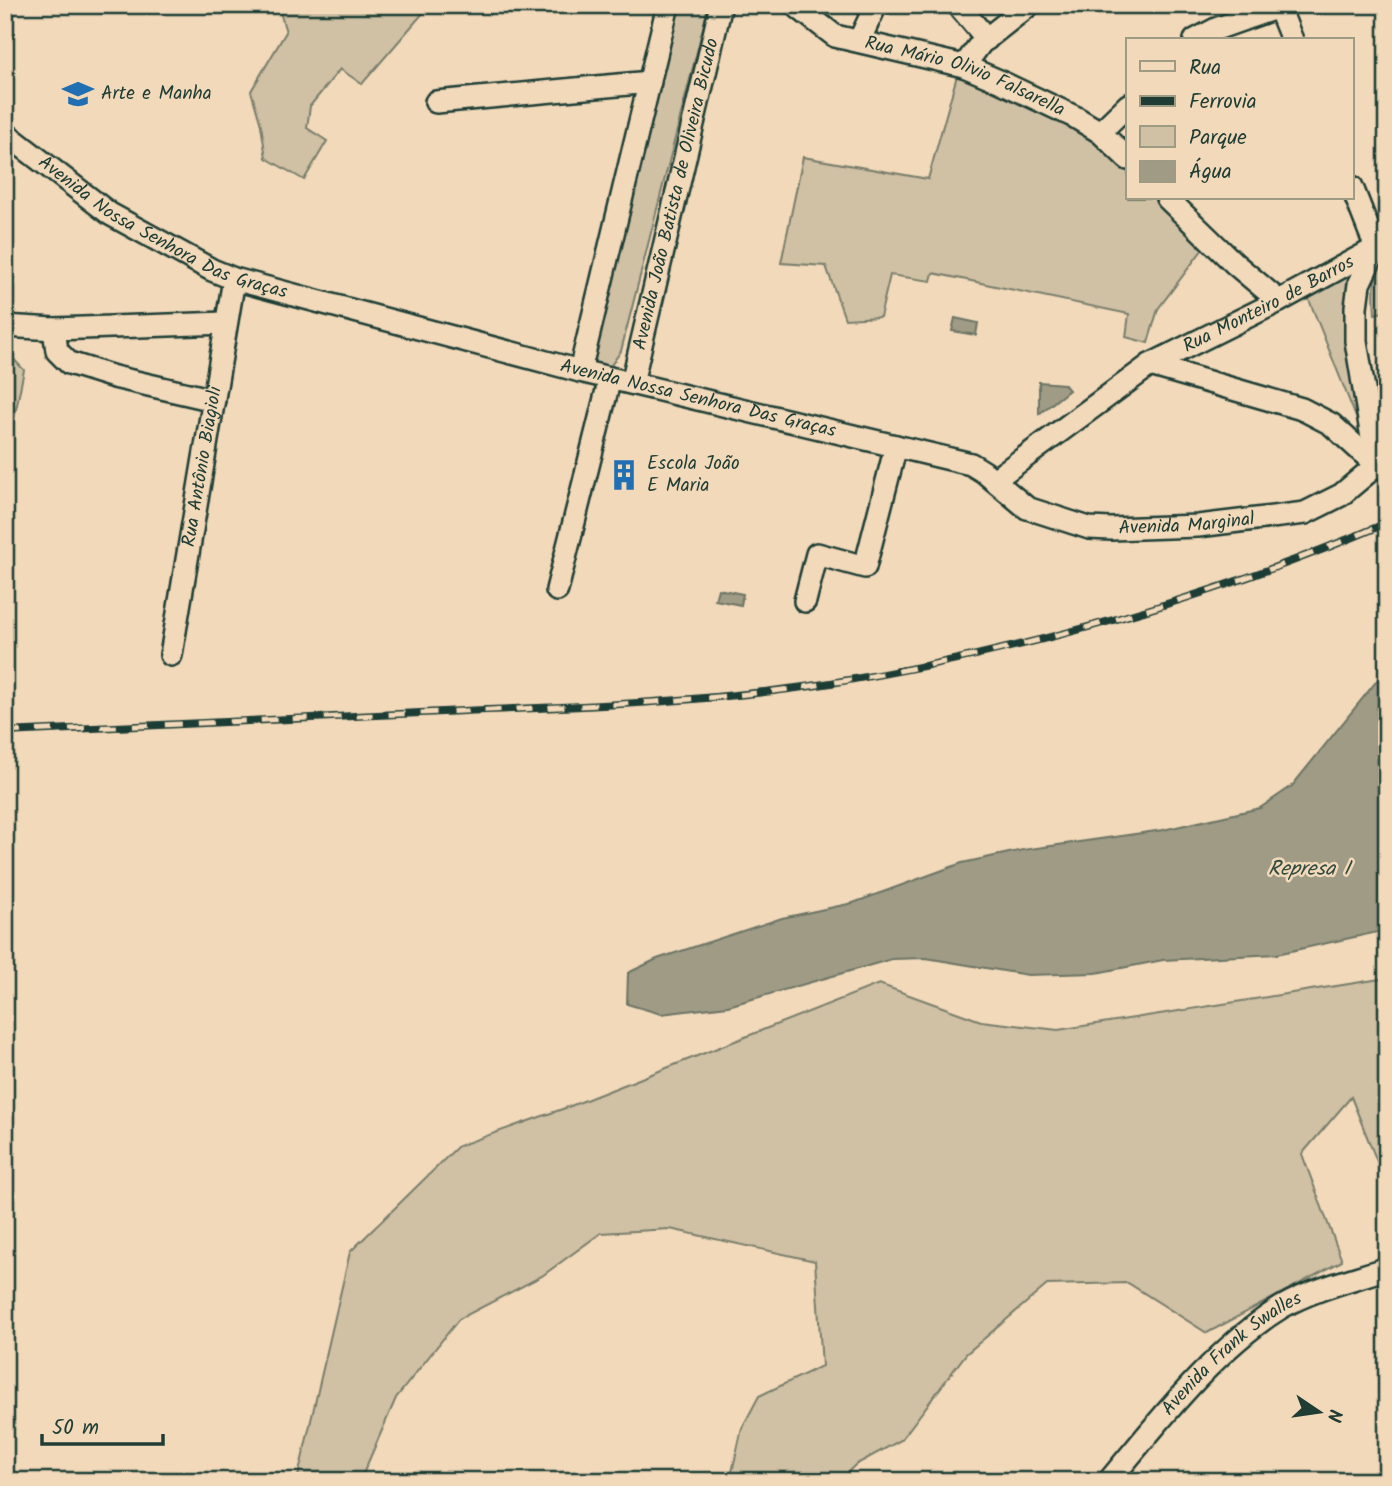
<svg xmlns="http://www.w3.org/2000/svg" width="1392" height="1486" viewBox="0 0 1392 1486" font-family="Kalam,sans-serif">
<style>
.green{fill:#d0c0a4;stroke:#787e6c;stroke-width:2}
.water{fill:#9f9b85;stroke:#6c7565;stroke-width:2}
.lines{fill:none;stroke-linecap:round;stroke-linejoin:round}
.minor-casing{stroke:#1f3d34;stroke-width:26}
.minor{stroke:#f2d9ba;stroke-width:21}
.rail-casing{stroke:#1f3d34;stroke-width:8}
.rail{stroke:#f2d9ba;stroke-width:5;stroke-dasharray:16;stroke-linecap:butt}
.labels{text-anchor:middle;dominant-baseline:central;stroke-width:5;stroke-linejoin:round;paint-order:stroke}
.street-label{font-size:19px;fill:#1f3d34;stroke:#f2d9ba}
.poi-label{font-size:19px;fill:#1f3d34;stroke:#f2d9ba;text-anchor:start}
.water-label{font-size:21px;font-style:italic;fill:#324b40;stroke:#f2d9ba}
</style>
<rect width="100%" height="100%" fill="#f2d9ba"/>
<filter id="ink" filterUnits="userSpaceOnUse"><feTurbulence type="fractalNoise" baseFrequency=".0143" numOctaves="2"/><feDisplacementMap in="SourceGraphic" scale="14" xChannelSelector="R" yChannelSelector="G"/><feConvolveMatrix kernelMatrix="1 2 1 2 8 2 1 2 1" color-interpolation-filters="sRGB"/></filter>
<g filter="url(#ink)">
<!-- green -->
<path class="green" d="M278,5H430L362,84L340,69L310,106L307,128L327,141L304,180L266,158L261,125L251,91L286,32Z
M674,5H706L707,12L621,351L609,368L588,362Z
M958,72L1073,123L1100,141L1128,169V198H1156L1205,246L1158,309L1148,343L1126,337L1129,314L933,273L931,281L890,275L880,317L845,319L826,266L781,263L803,157L928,179Z
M1387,257V311L1375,314C1374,295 1371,271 1387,257Z
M1352,268L1349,327L1361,430L1306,292Z
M5,350L24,370L5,464Z
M1387,978V1186L1351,1097L1302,1154L1342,1261L1207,1333L1128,1283L1047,1285L966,1354L901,1440L855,1465L839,1481H730L742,1428L759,1396L822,1366L815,1261L670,1229L601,1233L542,1276L459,1319L396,1398L360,1481H297L350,1252L458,1146L568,1107L879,984L981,1021L1058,1030Z"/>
<!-- water -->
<path class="water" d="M955,318L978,323L976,335L952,331Z
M1039,382L1064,384L1069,390L1039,414Z
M718,589L743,594L741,605L715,600Z
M1387,668V930L1277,954L1163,960L1096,973L1028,975L926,958L892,959L728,1006L661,1014L627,1004L628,973L657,959L782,918L853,903L962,863L1023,850L1163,830L1260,808L1292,786Z"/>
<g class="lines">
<defs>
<g id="minor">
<path id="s1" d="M795,5L835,36L964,66L999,81L1075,117L1100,132L1128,159"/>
<path d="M958,5L987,39"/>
<path d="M1278,5L1292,40"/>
<path d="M1195,40L1216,29L1284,5"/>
<path d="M859,41L876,5"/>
<path d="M964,66L981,43L1029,5"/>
<path d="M436,102L650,82"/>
<path d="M1100,132L1128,105"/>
<path id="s2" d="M5,133L110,214L212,270L234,279L580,371L971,464L984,472L1027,508L1089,528L1111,529L1198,526L1305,513L1341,495L1372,469L1373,444L1356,341V307L1359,284L1376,248L1352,187"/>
<path d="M1167,198L1235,264L1279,301"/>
<path d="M5,326L54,329L226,323"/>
<path d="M54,329L57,351L69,363L114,377L214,400"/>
<path d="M1150,365L1302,409L1331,424L1374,463"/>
<path d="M580,371L668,5"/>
<path id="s3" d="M632,383L721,5"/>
<path id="s4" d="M994,480L1150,365L1279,301L1380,246"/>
<path d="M557,590L610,378"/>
<path d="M805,601L817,554L865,567L896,446"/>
<path id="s5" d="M171,655L234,279"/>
<path id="s6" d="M1109,1481C1158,1422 1216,1347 1282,1307C1313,1289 1352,1280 1387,1268"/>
</g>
</defs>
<!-- minor casing -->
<use href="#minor" class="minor-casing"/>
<!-- minor -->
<use href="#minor" class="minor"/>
<defs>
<path id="rail" d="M5,732C158,725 311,718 464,711C587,706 710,702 831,683C1021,652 1209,599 1387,523"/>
</defs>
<!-- rail casing -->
<use href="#rail" class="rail-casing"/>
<!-- rail -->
<use href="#rail" class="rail"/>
</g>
</g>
<!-- icons -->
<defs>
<symbol id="school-bare" viewBox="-9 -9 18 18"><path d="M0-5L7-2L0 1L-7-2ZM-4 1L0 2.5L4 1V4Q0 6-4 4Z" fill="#1f6fb2" stroke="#f2d9ba" stroke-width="2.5" paint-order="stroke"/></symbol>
<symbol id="building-bare" viewBox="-9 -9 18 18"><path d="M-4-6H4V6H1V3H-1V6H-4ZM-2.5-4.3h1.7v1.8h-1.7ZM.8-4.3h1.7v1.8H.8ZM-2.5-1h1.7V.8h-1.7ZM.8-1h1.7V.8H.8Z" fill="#1f6fb2" stroke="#f2d9ba" stroke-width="2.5" paint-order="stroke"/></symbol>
</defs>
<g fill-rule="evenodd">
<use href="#school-bare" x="56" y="72" width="44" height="44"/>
<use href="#building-bare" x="602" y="453" width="44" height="44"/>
</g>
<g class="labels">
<!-- street labels -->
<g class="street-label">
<text stroke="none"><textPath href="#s1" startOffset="187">Rua Mário Olivio Falsarella</textPath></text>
<text stroke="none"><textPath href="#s3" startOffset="194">Avenida João Batista de Oliveira Bicudo</textPath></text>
<text stroke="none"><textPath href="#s2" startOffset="186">Avenida Nossa Senhora Das Graças</textPath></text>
<text stroke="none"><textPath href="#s4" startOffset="327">Rua Monteiro de Barros</textPath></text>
<text stroke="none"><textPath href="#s2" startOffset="752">Avenida Nossa Senhora Das Graças</textPath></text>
<text stroke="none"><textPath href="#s5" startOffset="191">Rua Antônio Biagioli</textPath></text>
<text stroke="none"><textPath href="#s2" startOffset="1267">Avenida Marginal</textPath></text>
<text stroke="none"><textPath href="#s6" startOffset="178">Avenida Frank Swalles</textPath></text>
</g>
<!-- poi labels -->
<g class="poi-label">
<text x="101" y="94">Arte e Manha</text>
<text x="647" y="464">Escola João<tspan x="647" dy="22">E Maria</tspan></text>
</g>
<!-- water labels -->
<g class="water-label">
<text x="1309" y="869">Represa I</text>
</g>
</g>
<!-- margin -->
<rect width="1392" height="1486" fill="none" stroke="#f2d9ba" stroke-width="28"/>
<rect x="14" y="14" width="1364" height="1458" fill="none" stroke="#1f3d34" stroke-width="2.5" filter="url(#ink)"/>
<!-- legend -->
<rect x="1126" y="38" width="228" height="161" fill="#f2d9ba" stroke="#9e9b84" stroke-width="2"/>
<rect x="1140" y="61" width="35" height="10" fill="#f2d9ba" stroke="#9e9b84" stroke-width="2"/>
<text x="1189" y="74" font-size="21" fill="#1f3d34">Rua</text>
<rect x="1140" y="96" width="35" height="10" fill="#1f3d34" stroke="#9e9b84" stroke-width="2"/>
<text x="1189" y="108" font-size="21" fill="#1f3d34">Ferrovia</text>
<rect x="1140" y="126" width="35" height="21" fill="#d0c0a4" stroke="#9e9b84" stroke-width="2"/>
<text x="1189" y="144" font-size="21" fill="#1f3d34">Parque</text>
<rect x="1140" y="161" width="35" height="21" fill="#9f9b85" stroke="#9e9b84" stroke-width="2"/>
<text x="1189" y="178" font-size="21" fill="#1f3d34">Água</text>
<!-- north arrow -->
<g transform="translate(1319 1412) rotate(103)" stroke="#f2d9ba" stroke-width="5" paint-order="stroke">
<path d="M0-5L12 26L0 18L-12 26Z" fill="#1f3d34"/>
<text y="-10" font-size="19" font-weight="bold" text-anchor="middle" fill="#1f3d34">N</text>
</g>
<!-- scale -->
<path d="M42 1434v10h121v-10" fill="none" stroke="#1f3d34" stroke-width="3.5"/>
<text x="52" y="1434" font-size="21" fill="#1f3d34" stroke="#f2d9ba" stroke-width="5" paint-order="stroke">50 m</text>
</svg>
